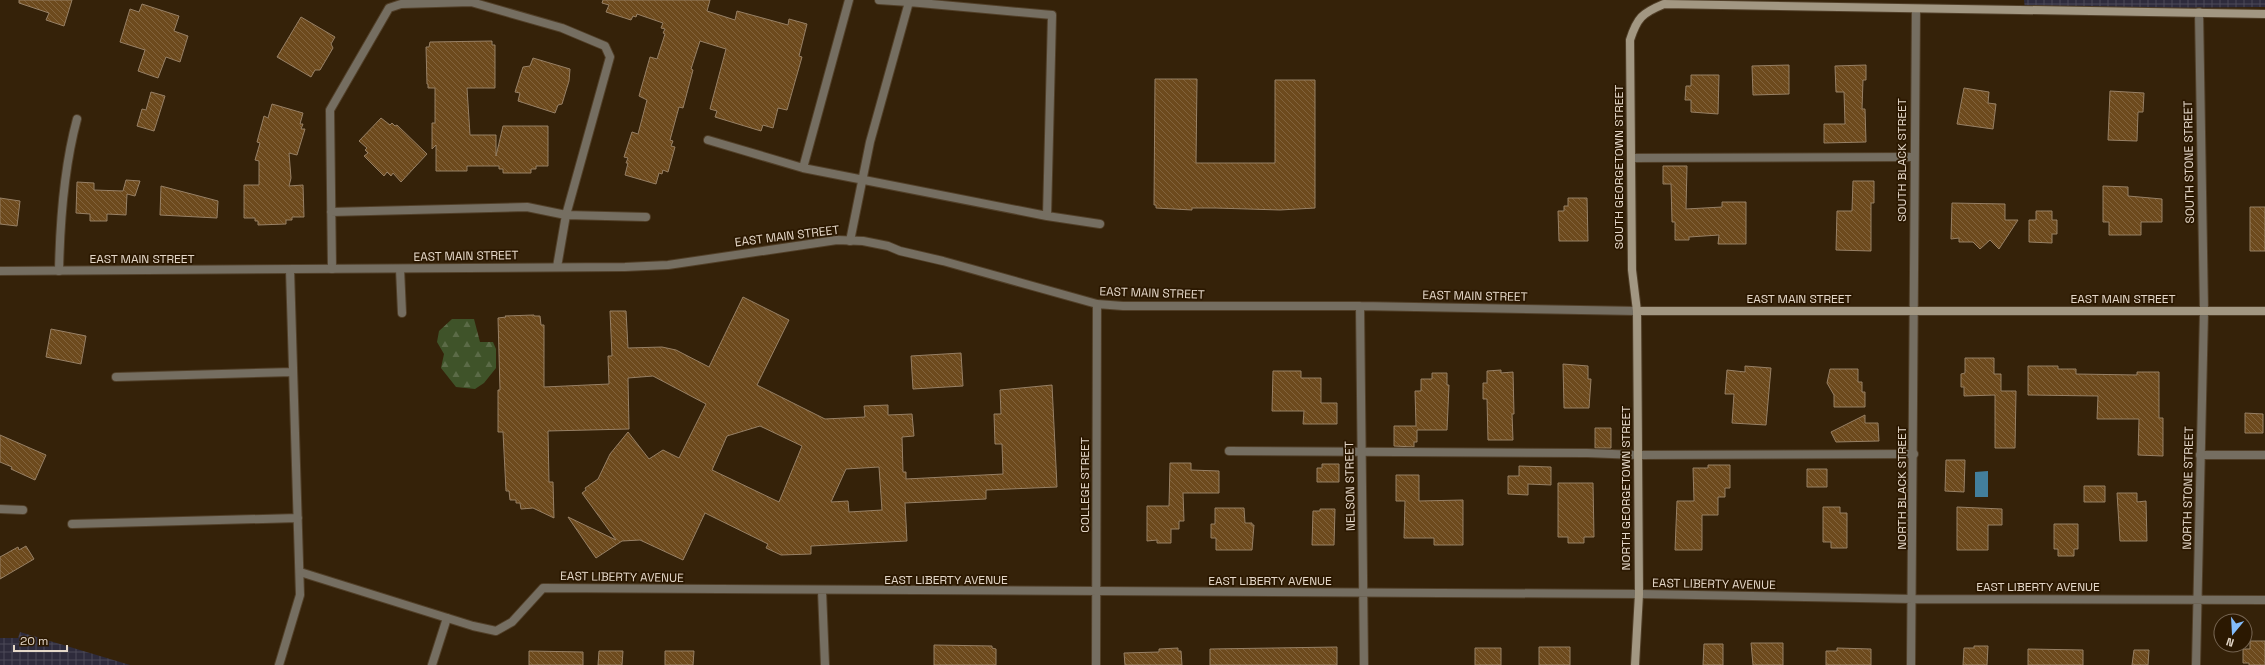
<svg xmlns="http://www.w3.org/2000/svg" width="2265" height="665" viewBox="0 0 2265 665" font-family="'Space Grotesk',sans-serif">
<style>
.industrial{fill:url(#industrial-grid)}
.forest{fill:url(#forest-firs)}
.water{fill:#437f9c}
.building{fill:url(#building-back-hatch);stroke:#978065;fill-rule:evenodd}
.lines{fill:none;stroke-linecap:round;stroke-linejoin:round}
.lane-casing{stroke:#513f28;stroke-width:10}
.street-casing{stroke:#513f28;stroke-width:10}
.secondary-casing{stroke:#513f28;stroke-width:10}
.lane{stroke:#756e61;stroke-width:8}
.street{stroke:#756e61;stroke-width:8}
.secondary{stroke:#a29782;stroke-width:8}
.labels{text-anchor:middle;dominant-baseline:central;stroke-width:3.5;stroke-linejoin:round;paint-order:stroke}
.street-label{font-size:12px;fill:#e4d7c8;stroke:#2b1801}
</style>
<defs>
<pattern id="industrial-grid" width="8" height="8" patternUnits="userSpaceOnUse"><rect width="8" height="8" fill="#2e2b3c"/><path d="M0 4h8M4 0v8" fill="none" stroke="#4c4957"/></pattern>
<pattern id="forest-firs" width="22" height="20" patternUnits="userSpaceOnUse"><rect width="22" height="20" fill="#3f5329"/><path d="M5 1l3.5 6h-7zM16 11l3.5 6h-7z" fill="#5b6b47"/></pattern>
<pattern id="building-back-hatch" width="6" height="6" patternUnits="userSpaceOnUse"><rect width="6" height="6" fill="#6d4a1d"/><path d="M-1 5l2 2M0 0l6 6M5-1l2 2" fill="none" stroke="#82633c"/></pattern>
</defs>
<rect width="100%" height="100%" fill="#352209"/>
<!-- industrial -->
<path class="industrial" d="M2024,0H2265V7L2025,9Z
M20,632L130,665H0V638H18Z"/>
<!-- forest -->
<path class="forest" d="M452,319H474L480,342H493L496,349V368L484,383L475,389L456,387L441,368L444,354L437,342L439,331Z"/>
<!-- water -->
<path class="water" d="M1988,471V497H1975V472Z"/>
<!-- building -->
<path class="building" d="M19,0H72L64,26L46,20L49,13L19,3Z
M603,0H710L707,11L735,20L737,11L788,25L789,19L807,24L799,56L802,57L787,110L778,108L773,128L763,125L761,131L715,117L717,111L710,109L726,49L700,41L691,69L693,70L683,108L679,107L670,140L673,141L671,146L675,147L668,172L663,170L662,174L659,173L656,184L625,175L628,163H626L628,158L624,157L632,132L638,134L647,100L639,96L650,57L657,59L665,34L663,33L665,29L661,28L663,23L637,14L636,17L633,16L631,20L606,12L609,5L602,3Z
M142,4L179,16L174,31L188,36L180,62L166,57L158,78L138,71L145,50L120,42L130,9L139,12Z
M301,17L335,37L331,44L333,48L320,70H315L311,77L277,57Z
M492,41V45H495V88H467L470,135H496V156L503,126H548V166H536V169H531V173H503V169H499V166H467V171H436V145L432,149V123H435V88H428V84H427L426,47H429L430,42Z
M533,58L570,69L569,81L562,104L558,105L555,113L518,101L520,93L515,92L523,67L530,66Z
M1789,65V94L1753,95L1752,66Z
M1866,65V80H1863L1862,109H1865L1866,142L1824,143V124H1845L1844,92H1836L1835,66Z
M1691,75H1719L1718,114L1691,112V100H1685L1686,86H1691Z
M1155,79H1197L1196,163H1275V80H1315V208L1280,210L1215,208H1192V210L1156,208V205H1154Z
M1964,88L1989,92L1988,103L1996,104L1993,129L1957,124Z
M2110,91L2144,93L2143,112H2138L2137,141L2108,140Z
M151,92L165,96L154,131L137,126L142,109L146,110Z
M272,104L303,113L300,124H303L301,129H305L297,155L289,153L291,178L289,186L303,185L304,217H292V220H286V224L258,225V221H255V218H244V185H259V161L255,160L260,143L257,142L264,116L268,118Z
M381,118L390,125L392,123L395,126L397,125L427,154L401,182L393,173L391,176L387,172L384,176L364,156L368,153L365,150L367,148L359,141Z
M1663,166H1687L1686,209L1722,207V202H1746V244H1718L1719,235L1689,237V240H1675V222H1672L1671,184H1663Z
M126,180L140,181L135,196L127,194L126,215L107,214V221H90V214L76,213L77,182L94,183V190L123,191Z
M1853,181H1874V203H1871V251L1836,250L1837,211H1852Z
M161,186L218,201L217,218L160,215Z
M2103,186L2128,187V196L2162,199V222H2141V235H2109V222H2103Z
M0,198L20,201L17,226L0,224Z
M1568,198H1587L1588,241H1559L1558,211H1564V206H1568Z
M1952,203L2005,204V220H2018L1999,249L1990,240L1980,249L1973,242H1959V238L1951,239Z
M2250,207H2265V251H2250Z
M2036,211H2052V220H2057V234H2052V243L2029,242V220H2036Z
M743,297L789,320L757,385L825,419L865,417L864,406L888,405V415L912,414L914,436L902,437L903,472H906V479L1003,474L1002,444H995L994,414H1001L1000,390L1052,385L1057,487L986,490V499L905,503L907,541L811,546V554L781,555L766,548L768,544L705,513L683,560L640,540L622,541L596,558L568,517L616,540L582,493L586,490L585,488L598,479L610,454L628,432L649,459L663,450L679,458L706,404L653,376L628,378L629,429L548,431L549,482H553L554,518L533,508L521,509L520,503H516V500H510L509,491H506L503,432H498V390H500L498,318L506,317L505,316L534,315V316H540L541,325H544V387L609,384L608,356H612L610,311H626L628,348L662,347L676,350L709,367ZM760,426L802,446L779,502L712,470L727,436ZM879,467L882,510L849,512L848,501L831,502L846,469Z
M51,329L86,336L81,364L46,357Z
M961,353L963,386L913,389L911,356Z
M1965,358H1994V374H2001V391H2016L2015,448H1995V395L1964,396V387H1961V374L1965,373Z
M1563,364L1588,366V379H1591L1589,408H1564Z
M1745,366L1771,368L1766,425L1732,423L1734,394H1725L1727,370L1745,372Z
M2028,366H2058V369H2076V374L2137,375V372H2159V418H2163V456L2138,455L2139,419H2097L2098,396L2028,395Z
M1830,369H1858V382H1862V392H1865V407H1834V395L1827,383Z
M1501,370V373L1513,372L1514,414H1512L1513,440H1488L1487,399H1483V383H1487V371Z
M1273,371H1301V378H1321V403H1337V424H1303L1304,411H1272Z
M1432,373H1447V385H1449L1447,430H1417V442H1414V447L1394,446V426H1416L1415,391H1421V379H1432Z
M2245,413L2263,414V433H2245Z
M1865,415V423H1878L1879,441L1836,442L1831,432Z
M1595,428H1611V448H1595Z
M0,435L46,455L35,480L11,469L12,467L0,462Z
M1946,460H1965L1964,492L1945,491Z
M1170,463H1191V470L1219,471V493H1183L1184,521H1179V529H1171V543H1157V540L1147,541V506H1169Z
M1322,464H1339V482H1317V468H1322Z
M1708,465H1730V488H1725V497H1718V515H1702V550H1675L1677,501H1694L1693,468H1708Z
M1519,466L1551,467V485L1528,484V495L1508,494V476H1519Z
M1807,469H1827V487H1807Z
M1396,475H1419V501L1463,500V545H1434V538H1404L1405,501H1396Z
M1558,483H1593L1594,537H1584V543H1568V537H1558Z
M2084,486H2105V502H2084Z
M2117,493H2137V502L2146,501L2147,541H2120Z
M1823,507H1840V513H1847V548H1831V542H1823Z
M1957,507L2002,509V525H1988V550H1957Z
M1215,508H1244L1245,523H1252V525H1254L1252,550H1216V538H1211V524H1215Z
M1320,509H1335L1334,545H1312L1313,511H1320Z
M2054,524H2078V549H2074V556H2058V549H2054Z
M26,546L34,559L0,579V557L18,547L19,550Z
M2250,641H2265V665H2249V663H2243V649H2250Z
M1751,643H1783V665H1753Z
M1704,644H1723V665H1703Z
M934,645L992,646V648L996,649V665H934Z
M1974,646H1988L1987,665H1963L1964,648H1974Z
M1337,647V665H1210V649Z
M1539,647H1570V665H1539Z
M1178,648V651H1181L1182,665H1125L1124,653L1159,652V649Z
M1475,648H1501V665H1475Z
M1837,648L1871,649V665H1826V651H1837Z
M2028,649L2083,650V665H2028Z
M2134,650H2149L2148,665H2132Z
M529,651L583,652V665H529Z
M599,651H623L622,665H598Z
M665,651H694L693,665H665Z"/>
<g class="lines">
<defs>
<path id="lane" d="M879,0L909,2
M708,140L803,168L1047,216L1100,224
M1631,158L1913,157
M803,168L849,0
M331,212L527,207L566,215L646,217
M850,241L870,142L909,2L1052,15L1047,216
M332,269L330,110L389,8L401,4L471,2L562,28L605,46L610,57L566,215L557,267
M400,269L402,313
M59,271C60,221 64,167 77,119
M116,377L293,372
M1229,451L1587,453L1637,455L1914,454
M2200,455H2265
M72,524L298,518
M279,665L300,595L290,270
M432,665L447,618"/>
<path id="street" d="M0,271L625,267L668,265L837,240L863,241L888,246L900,251L943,261L1097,304L1123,306H1360L1637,311
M1360,306L1364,665
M0,509L23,510
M300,572L473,626L496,631L512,622L543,588L1639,594L1913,599L2265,600
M822,591L825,665
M1096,665L1097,304
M1911,665L1916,9
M2196,665L2204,311L2199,12"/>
<path id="secondary" d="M1637,311H2265
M1635,665L1639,594L1637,311L1632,270L1630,40C1637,18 1642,13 1664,4L2265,14"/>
</defs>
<!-- lane casing -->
<use href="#lane" class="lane-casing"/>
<!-- street casing -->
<use href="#street" class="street-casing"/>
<!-- secondary casing -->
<use href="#secondary" class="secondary-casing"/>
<!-- lane -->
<use href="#lane" class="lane"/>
<!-- street -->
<use href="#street" class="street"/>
<!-- secondary -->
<use href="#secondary" class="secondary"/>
</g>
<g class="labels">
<!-- street labels -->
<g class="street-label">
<text transform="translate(1902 160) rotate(-90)">SOUTH BLACK STREET</text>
<text transform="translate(2189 162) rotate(-91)">SOUTH STONE STREET</text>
<text transform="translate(1619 167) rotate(-90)">SOUTH GEORGETOWN STREET</text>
<text transform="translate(787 236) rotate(-7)">EAST MAIN STREET</text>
<text transform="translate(466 256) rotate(-1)">EAST MAIN STREET</text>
<text x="142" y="259">EAST MAIN STREET</text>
<text transform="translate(1152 293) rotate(2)">EAST MAIN STREET</text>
<text transform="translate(1475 296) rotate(1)">EAST MAIN STREET</text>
<text x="1799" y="299">EAST MAIN STREET</text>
<text x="2123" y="299">EAST MAIN STREET</text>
<text transform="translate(1085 485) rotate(-90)">COLLEGE STREET</text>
<text transform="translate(1350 486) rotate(-91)">NELSON STREET</text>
<text transform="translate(1626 488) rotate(-90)">NORTH GEORGETOWN STREET</text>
<text transform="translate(1902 488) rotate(-90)">NORTH BLACK STREET</text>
<text transform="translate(2188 488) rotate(-89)">NORTH STONE STREET</text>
<text transform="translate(622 577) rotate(1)">EAST LIBERTY AVENUE</text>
<text x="946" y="580">EAST LIBERTY AVENUE</text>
<text x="1270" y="581">EAST LIBERTY AVENUE</text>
<text transform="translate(1714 584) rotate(1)">EAST LIBERTY AVENUE</text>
<text x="2038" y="587">EAST LIBERTY AVENUE</text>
</g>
</g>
<!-- north arrow -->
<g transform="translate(2233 633) rotate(198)"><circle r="19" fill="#2b1801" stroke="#756451"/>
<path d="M0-3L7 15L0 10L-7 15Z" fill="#83bcfb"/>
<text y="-6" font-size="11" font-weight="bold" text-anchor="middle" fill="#e4d7c8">N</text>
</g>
<!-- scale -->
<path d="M14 645v6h53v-6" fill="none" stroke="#e4d7c8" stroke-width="2"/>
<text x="20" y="645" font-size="12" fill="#e4d7c8" stroke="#2b1801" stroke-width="3" paint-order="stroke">20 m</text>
</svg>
